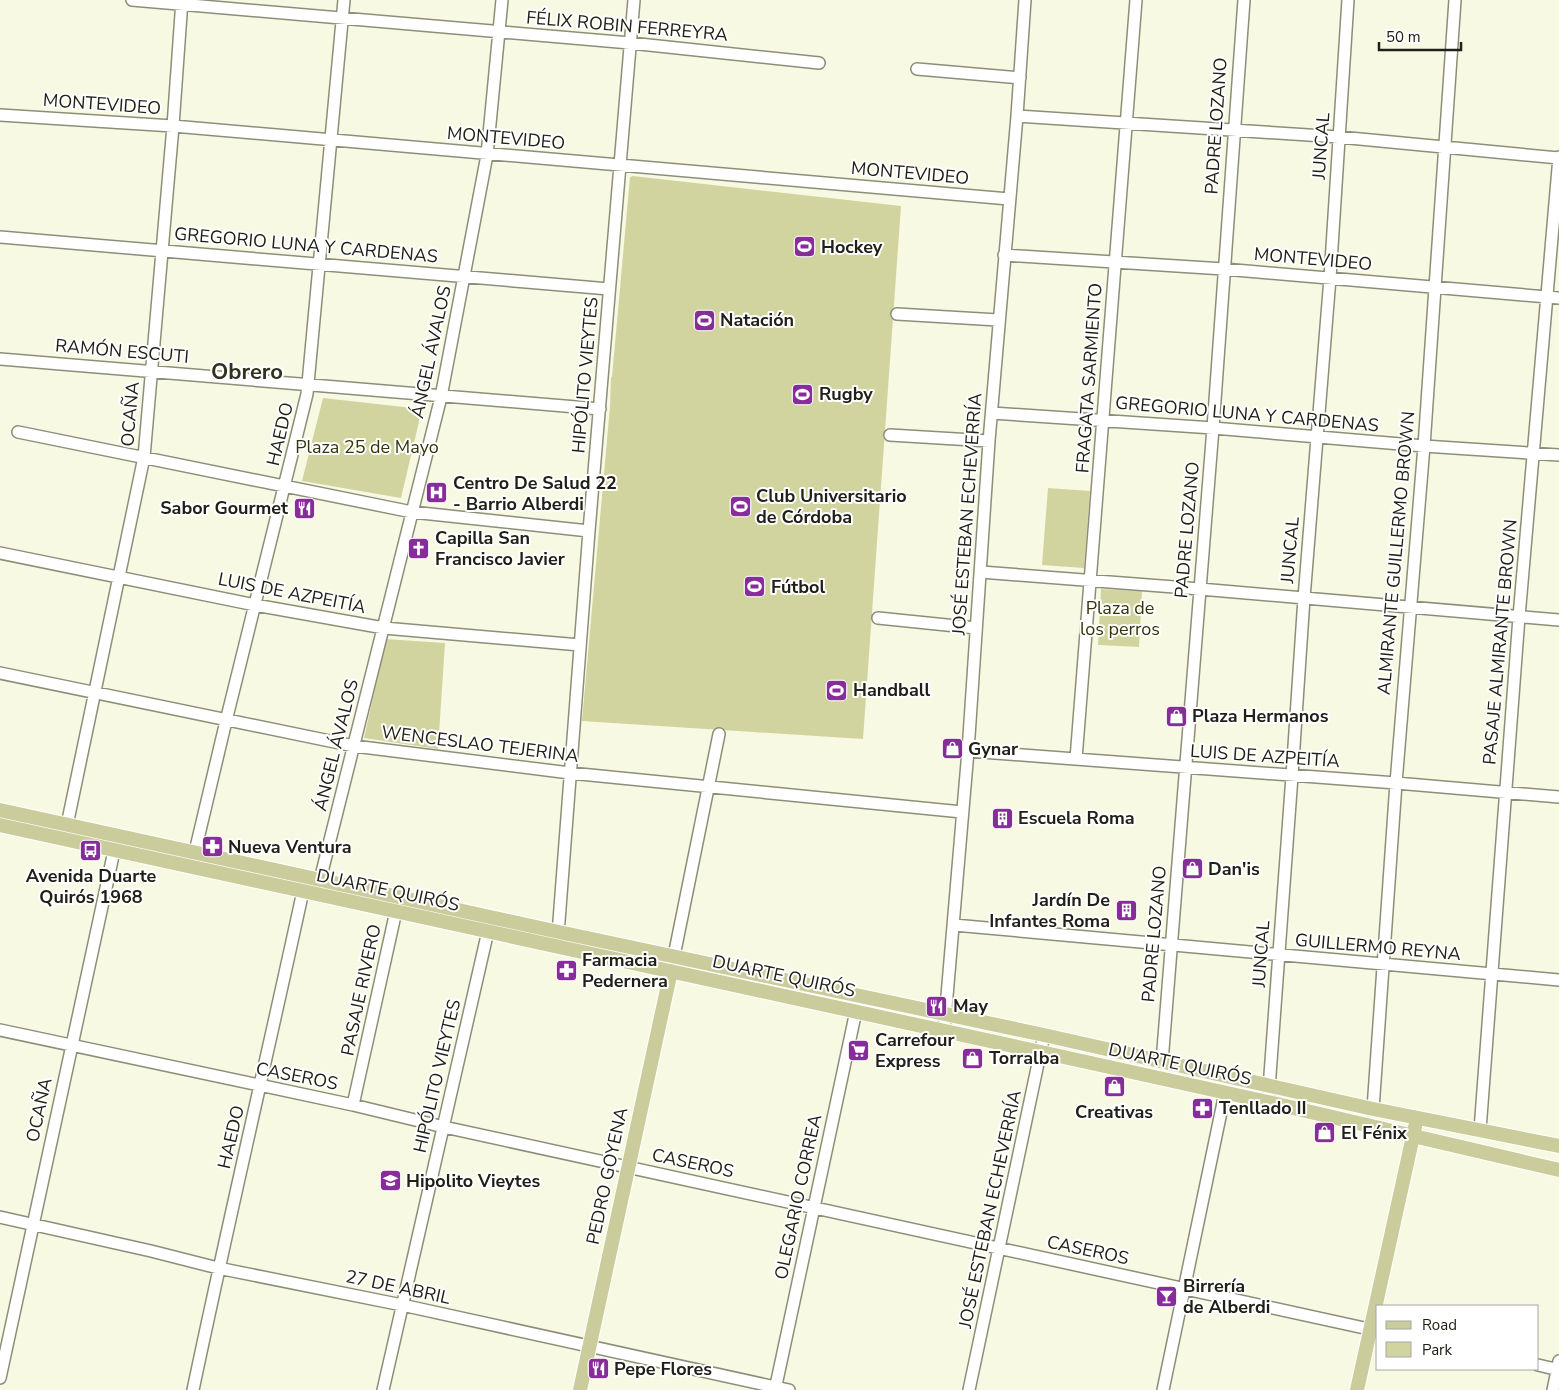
<svg xmlns="http://www.w3.org/2000/svg" width="1559" height="1390" viewBox="0 0 1559 1390" font-family="'Nunito Sans',sans-serif">
<style>
.green{fill:#d2d4a0}
.lines{fill:none;stroke-linecap:round;stroke-linejoin:round}
.minor-casing{stroke:#8d8e79;stroke-width:14}
.major-casing{stroke:#fff;stroke-width:16}
.minor{stroke:#fff;stroke-width:11}
.major{stroke:#cbcc9b;stroke-width:14}
.labels{text-anchor:middle;dominant-baseline:central;stroke-width:4;stroke-linejoin:round;paint-order:stroke}
.street-label{font-size:18px;fill:#202018;stroke:#fff}
.poi-label{font-size:18px;font-weight:bold;fill:#202018;stroke:#fff;text-anchor:start}
.park-label{font-size:18px;fill:#34340a;stroke:#fff}
.district-label{font-size:22px;font-weight:bold;fill:#323220;stroke:#fff}
</style>
<rect width="100%" height="100%" fill="#f8f9e2"/>
<!-- green -->
<path class="green" d="M633,176L901,206L863,739L582,721L610,406L611,377H612L630,177Z
M323,398L422,409L401,498L302,481Z
M1048,488L1090,491L1084,568L1042,565Z
M1101,589L1142,591L1139,647L1098,645Z
M386,639L445,643L438,749L364,738Z"/>
<g class="lines">
<defs>
<path id="minor" d="M132,0L630,43L819,63
M917,69L1020,78
M0,115L173,126L1009,199
M1017,116L1339,137L1559,158
M0,237L609,289
M1004,255L1224,269L1559,298
M897,314L998,320
M0,359C200,374 400,394 600,409
M992,413L1213,428L1424,446L1559,455
M18,432L412,512L589,531
M890,435L989,441
M0,553L255,605L384,628L580,645
M981,572L1200,589L1559,620
M878,618L976,628
M0,673L354,746L570,773L962,812
M968,751L1396,783L1559,797
M1076,759L1136,0
M67,825L144,457L173,126L182,0
M193,860L226,721L307,394L344,0
M320,880L441,397L487,155L502,0
M954,925L1559,980
M557,947L589,531L634,0
M674,956L719,734
M0,1030L353,1105L444,1127L1378,1331
M944,1031L968,751L989,441L1017,116L1025,0
M1162,1062L1213,428L1244,0
M1268,1102L1292,776L1304,598L1330,278L1348,0
M353,1105L396,911
M1373,1109L1396,783L1424,446L1455,0
M1480,1130L1519,617L1559,157
M0,1217L151,1251L218,1268L402,1305L789,1390
M1538,1365L1559,1370
M0,1378L114,851
M193,1390C228,1223 267,1057 303,891
M383,1390L488,931V924
M775,1390L856,1011
M969,1390L1044,1035
M1163,1390L1225,1093
M1553,1390L1559,1361"/>
<path id="major" d="M0,810L559,932L1044,1035L1373,1109L1559,1146
M0,825L1041,1052L1268,1102L1559,1170
M580,1390L671,971
M1357,1390L1415,1127"/>
</defs>
<!-- minor casing -->
<use href="#minor" class="minor-casing"/>
<!-- major casing -->
<use href="#major" class="major-casing"/>
<!-- minor -->
<use href="#minor" class="minor"/>
<!-- major -->
<use href="#major" class="major"/>
</g>
<!-- icons -->
<defs>
<symbol id="stadium-square" viewBox="-11 -11 22 22"><rect x="-9" y="-9" width="18" height="18" rx="4" fill="#862d9a" stroke="#fff"/><path d="M0-5a6.5 5 0 1 0 0 10a6.5 5 0 1 0 0-10ZM-3.5-1.8h7v3.6h-7Z" fill="#fff"/></symbol>
<symbol id="hospital-square" viewBox="-11 -11 22 22"><rect x="-9" y="-9" width="18" height="18" rx="4" fill="#862d9a" stroke="#fff"/><path d="M-5-5h3v3.5h4V-5h3V5h-3V1.5h-4V5h-3Z" fill="#fff"/></symbol>
<symbol id="restaurant-square" viewBox="-11 -11 22 22"><rect x="-9" y="-9" width="18" height="18" rx="4" fill="#862d9a" stroke="#fff"/><path d="M-5-6h1v4h1v-4h1v4h1v-4h1v5L-1.5 .5V6h-2V.5L-5-1ZM5-6V6H3V1.5H1.5Q1.5-4 5-6Z" fill="#fff"/></symbol>
<symbol id="church-square" viewBox="-11 -11 22 22"><rect x="-9" y="-9" width="18" height="18" rx="4" fill="#862d9a" stroke="#fff"/><path d="M-1.2-6h2.4v3.5h3.3v2.4h-3.3V6h-2.4V-.1h-3.3v-2.4h3.3Z" fill="#fff"/></symbol>
<symbol id="shop-square" viewBox="-11 -11 22 22"><rect x="-9" y="-9" width="18" height="18" rx="4" fill="#862d9a" stroke="#fff"/><path d="M-5-2.5h2.3a2.7 3.5 0 0 1 5.4 0H5L5.5 6h-11ZM-1.5-2.5h3a1.5 2.3 0 0 0-3 0Z" fill="#fff"/></symbol>
<symbol id="building-square" viewBox="-11 -11 22 22"><rect x="-9" y="-9" width="18" height="18" rx="4" fill="#862d9a" stroke="#fff"/><path d="M-4-6H4V6H1V3H-1V6H-4ZM-2.5-4.3h1.7v1.8h-1.7ZM.8-4.3h1.7v1.8H.8ZM-2.5-1h1.7V.8h-1.7ZM.8-1h1.7V.8H.8Z" fill="#fff"/></symbol>
<symbol id="pharmacy-square" viewBox="-11 -11 22 22"><rect x="-9" y="-9" width="18" height="18" rx="4" fill="#862d9a" stroke="#fff"/><path d="M-2-6h4v4h4v4h-4v4h-4v-4h-4v-4h4Z" fill="#fff"/></symbol>
<symbol id="bus-square" viewBox="-11 -11 22 22"><rect x="-9" y="-9" width="18" height="18" rx="4" fill="#862d9a" stroke="#fff"/><path d="M-5-6H5V4H4V6H2V4H-2V6H-4V4H-5ZM-3.5-4V0h7V-4ZM-3.5 1.2v1.5H-2V1.2ZM2 1.2v1.5H3.5V1.2Z" fill="#fff"/></symbol>
<symbol id="supermarket-square" viewBox="-11 -11 22 22"><rect x="-9" y="-9" width="18" height="18" rx="4" fill="#862d9a" stroke="#fff"/><path d="M-6-5.5h2.5l.6 2H6L4.5 2H-2.5L-4.4-4H-6ZM-1.5 3.2a1.3 1.3 0 1 0 .1 0ZM3 3.2a1.3 1.3 0 1 0 .1 0Z" fill="#fff"/></symbol>
<symbol id="school-square" viewBox="-11 -11 22 22"><rect x="-9" y="-9" width="18" height="18" rx="4" fill="#862d9a" stroke="#fff"/><path d="M0-5L7-2L0 1L-7-2ZM-4 1L0 2.5L4 1V4Q0 6-4 4Z" fill="#fff"/></symbol>
<symbol id="bar-square" viewBox="-11 -11 22 22"><rect x="-9" y="-9" width="18" height="18" rx="4" fill="#862d9a" stroke="#fff"/><path d="M-6-5H6L.8 .8V4.5H3.5V6h-7V4.5H-.8V.8Z" fill="#fff"/></symbol>
</defs>
<g fill-rule="evenodd">
<use href="#stadium-square" x="792" y="234" width="25" height="25"/>
<use href="#stadium-square" x="692" y="308" width="25" height="25"/>
<use href="#stadium-square" x="790" y="382" width="25" height="25"/>
<use href="#hospital-square" x="424" y="480" width="25" height="25"/>
<use href="#stadium-square" x="728" y="494" width="25" height="25"/>
<use href="#restaurant-square" x="292" y="496" width="25" height="25"/>
<use href="#church-square" x="406" y="536" width="25" height="25"/>
<use href="#stadium-square" x="742" y="574" width="25" height="25"/>
<use href="#stadium-square" x="824" y="678" width="25" height="25"/>
<use href="#shop-square" x="1164" y="704" width="25" height="25"/>
<use href="#shop-square" x="940" y="736" width="25" height="25"/>
<use href="#building-square" x="990" y="806" width="25" height="25"/>
<use href="#pharmacy-square" x="200" y="834" width="25" height="25"/>
<use href="#bus-square" x="78" y="838" width="25" height="25"/>
<use href="#shop-square" x="1180" y="856" width="25" height="25"/>
<use href="#building-square" x="1114" y="898" width="25" height="25"/>
<use href="#pharmacy-square" x="554" y="958" width="25" height="25"/>
<use href="#restaurant-square" x="924" y="994" width="25" height="25"/>
<use href="#supermarket-square" x="846" y="1038" width="25" height="25"/>
<use href="#shop-square" x="960" y="1046" width="25" height="25"/>
<use href="#shop-square" x="1102" y="1074" width="25" height="25"/>
<use href="#pharmacy-square" x="1190" y="1096" width="25" height="25"/>
<use href="#shop-square" x="1312" y="1120" width="25" height="25"/>
<use href="#school-square" x="378" y="1168" width="25" height="25"/>
<use href="#bar-square" x="1154" y="1284" width="25" height="25"/>
<use href="#restaurant-square" x="586" y="1356" width="25" height="25"/>
</g>
<g class="labels">
<!-- street labels -->
<g class="street-label">
<text transform="translate(627 26) rotate(5)">FÉLIX ROBIN FERREYRA</text>
<text transform="translate(102 104) rotate(4)">MONTEVIDEO</text>
<text transform="translate(1216 126) rotate(-86)">PADRE LOZANO</text>
<text transform="translate(506 138) rotate(5)">MONTEVIDEO</text>
<text transform="translate(1321 146) rotate(-86)">JUNCAL</text>
<text transform="translate(910 173) rotate(5)">MONTEVIDEO</text>
<text transform="translate(306 245) rotate(5)">GREGORIO LUNA Y CARDENAS</text>
<text transform="translate(1313 259) rotate(5)">MONTEVIDEO</text>
<text transform="translate(122 351) rotate(5)">RAMÓN ESCUTI</text>
<text transform="translate(431 352) rotate(-78)">ÁNGEL ÁVALOS</text>
<text transform="translate(585 375) rotate(-85)">HIPÓLITO VIEYTES</text>
<text transform="translate(1089 378) rotate(-86)">FRAGATA SARMIENTO</text>
<text transform="translate(130 414) rotate(-85)">OCAÑA</text>
<text transform="translate(1247 414) rotate(5)">GREGORIO LUNA Y CARDENAS</text>
<text transform="translate(280 434) rotate(-77)">HAEDO</text>
<text transform="translate(967 514) rotate(-86)">JOSÉ ESTEBAN ECHEVERRÍA</text>
<text transform="translate(1187 530) rotate(-85)">PADRE LOZANO</text>
<text transform="translate(1290 550) rotate(-85)">JUNCAL</text>
<text transform="translate(1396 553) rotate(-85)">ALMIRANTE GUILLERMO BROWN</text>
<text transform="translate(292 593) rotate(11)">LUIS DE AZPEITÍA</text>
<text transform="translate(1500 642) rotate(-85)">PASAJE ALMIRANTE BROWN</text>
<text transform="translate(480 744) rotate(7)">WENCESLAO TEJERINA</text>
<text transform="translate(336 745) rotate(-76)">ÁNGEL ÁVALOS</text>
<text transform="translate(1265 756) rotate(4)">LUIS DE AZPEITÍA</text>
<text transform="translate(388 890) rotate(12)">DUARTE QUIRÓS</text>
<text transform="translate(1154 934) rotate(-85)">PADRE LOZANO</text>
<text transform="translate(1378 947) rotate(5)">GUILLERMO REYNA</text>
<text transform="translate(1261 954) rotate(-86)">JUNCAL</text>
<text transform="translate(784 976) rotate(12)">DUARTE QUIRÓS</text>
<text transform="translate(361 990) rotate(-78)">PASAJE RIVERO</text>
<text transform="translate(1180 1064) rotate(12)">DUARTE QUIRÓS</text>
<text transform="translate(297 1076) rotate(11)">CASEROS</text>
<text transform="translate(437 1076) rotate(-77)">HIPÓLITO VIEYTES</text>
<text transform="translate(39 1110) rotate(-78)">OCAÑA</text>
<text transform="translate(231 1137) rotate(-77)">HAEDO</text>
<text transform="translate(693 1163) rotate(12)">CASEROS</text>
<text transform="translate(607 1176) rotate(-78)">PEDRO GOYENA</text>
<text transform="translate(798 1197) rotate(-78)">OLEGARIO CORREA</text>
<text transform="translate(990 1209) rotate(-78)">JOSÉ ESTEBAN ECHEVERRÍA</text>
<text transform="translate(1088 1250) rotate(12)">CASEROS</text>
<text transform="translate(398 1287) rotate(12)">27 DE ABRIL</text>
</g>
<!-- poi labels -->
<g class="poi-label">
<text x="821" y="247">Hockey</text>
<text x="720" y="320">Natación</text>
<text x="819" y="394">Rugby</text>
<text x="453" y="483">Centro De Salud 22<tspan x="453" dy="21">- Barrio Alberdi</tspan></text>
<text x="756" y="496">Club Universitario<tspan x="756" dy="21">de Córdoba</tspan></text>
<text x="288" y="508" text-anchor="end">Sabor Gourmet</text>
<text x="435" y="538">Capilla San<tspan x="435" dy="21">Francisco Javier</tspan></text>
<text x="771" y="587">Fútbol</text>
<text x="853" y="690">Handball</text>
<text x="1192" y="716">Plaza Hermanos</text>
<text x="968" y="749">Gynar</text>
<text x="1018" y="818">Escuela Roma</text>
<text x="228" y="847">Nueva Ventura</text>
<text x="1208" y="869">Dan'is</text>
<text x="91" y="876" text-anchor="middle">Avenida Duarte<tspan x="91" dy="21">Quirós 1968</tspan></text>
<text x="1110" y="900" text-anchor="end">Jardín De<tspan x="1110" dy="21">Infantes Roma</tspan></text>
<text x="582" y="960">Farmacia<tspan x="582" dy="21">Pedernera</tspan></text>
<text x="953" y="1006">May</text>
<text x="875" y="1040">Carrefour<tspan x="875" dy="21">Express</tspan></text>
<text x="989" y="1058">Torralba</text>
<text x="1219" y="1108">Tenllado II</text>
<text x="1114" y="1112" text-anchor="middle">Creativas</text>
<text x="1341" y="1133">El Fénix</text>
<text x="406" y="1181">Hipolito Vieytes</text>
<text x="1183" y="1286">Birrería<tspan x="1183" dy="21">de Alberdi</tspan></text>
<text x="614" y="1369">Pepe Flores</text>
</g>
<!-- park labels -->
<g class="park-label">
<text x="367" y="447">Plaza 25 de Mayo</text>
<text x="1120" y="608">Plaza de<tspan x="1120" dy="21">los perros</tspan></text>
</g>
<!-- district labels -->
<g class="district-label">
<text x="247" y="372">Obrero</text>
</g>
</g>
<!-- legend -->
<rect x="1376" y="1305" width="162" height="65" fill="#ffffff" stroke="#a6a6a3"/>
<rect x="1386" y="1321" width="25" height="8" fill="#cbcc9b" stroke="#a6a6a3"/>
<text x="1422" y="1330" font-size="15" fill="#202018">Road</text>
<rect x="1386" y="1342" width="25" height="15" fill="#d2d4a0" stroke="#a6a6a3"/>
<text x="1422" y="1355" font-size="15" fill="#202018">Park</text>
<!-- scale -->
<path d="M1379 42v8h82v-8" fill="none" stroke="#202018" stroke-width="2.5"/>
<text x="1386" y="42" font-size="15" fill="#202018" stroke="#ffffff" stroke-width="4" paint-order="stroke">50 m</text>
</svg>
